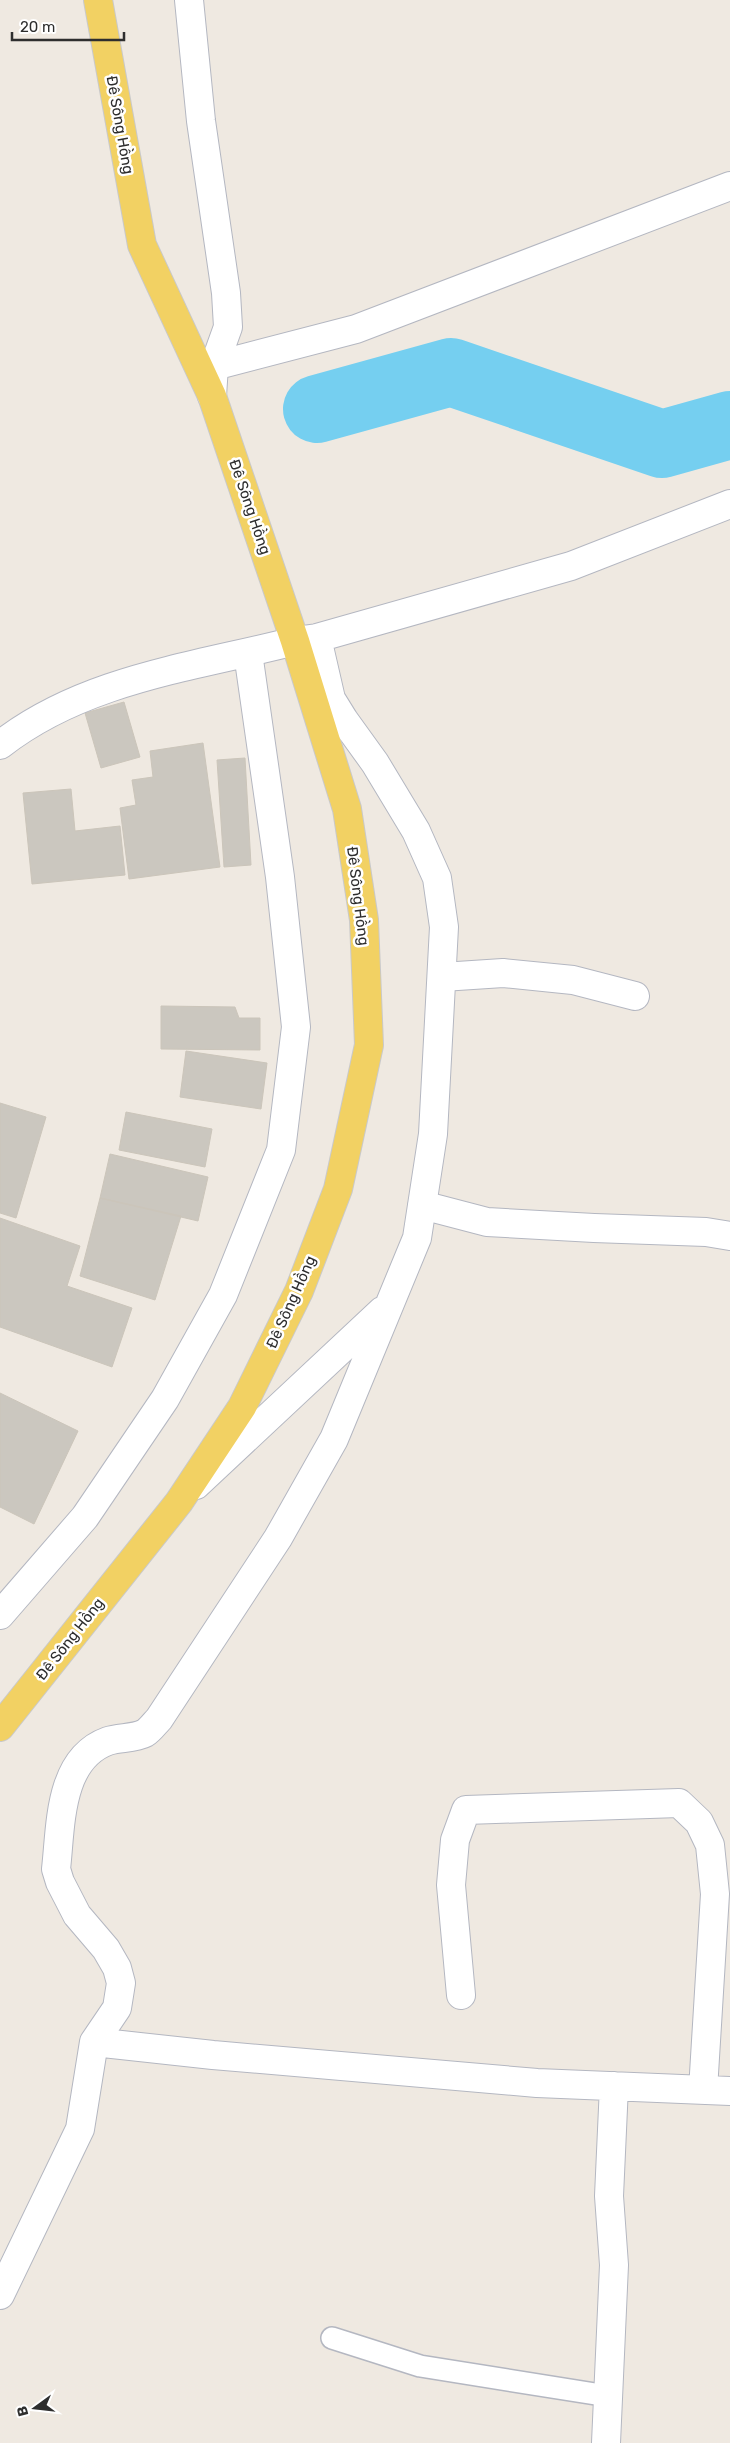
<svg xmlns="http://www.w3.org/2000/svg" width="730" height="2443" viewBox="0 0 730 2443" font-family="Rubik,sans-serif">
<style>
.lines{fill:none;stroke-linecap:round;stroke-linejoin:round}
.river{stroke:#75cff0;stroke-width:68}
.building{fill:#cbc7bf;stroke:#cbc5ba}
.service-casing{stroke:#b4b7c1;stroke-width:24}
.minor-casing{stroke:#b4b7c1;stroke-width:30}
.primary-casing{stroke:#c9c9c9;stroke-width:30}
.service{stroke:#fff;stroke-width:21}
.minor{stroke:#fff;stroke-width:28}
.primary{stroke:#f2d163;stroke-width:28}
.labels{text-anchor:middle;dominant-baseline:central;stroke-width:5;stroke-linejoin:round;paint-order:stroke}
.street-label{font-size:15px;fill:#2e2e2e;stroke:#fff}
</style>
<rect width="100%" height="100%" fill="#efe9e1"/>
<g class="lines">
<!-- river -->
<path class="river" d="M317,409L451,372L662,444L730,425"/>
</g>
<!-- building -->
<path class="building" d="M124,702L140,757L101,768L85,713Z
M203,743L220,867L129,879L120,808L136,805L132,780L153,777L150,751Z
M245,758L251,865L224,867L217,760Z
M71,789L75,831L120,826L125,875L32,884L23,793Z
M161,1006L235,1007L239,1018H260V1050L161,1049Z
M186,1051L267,1063L261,1109L180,1097Z
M0,1103L46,1117L16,1218L0,1213Z
M126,1112L212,1129L205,1167L119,1150Z
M110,1154L208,1177L198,1221L100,1198Z
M100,1198L181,1216L155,1300L80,1276Z
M0,1218L80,1246L67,1286L132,1308L112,1367L0,1327Z
M0,1393L78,1431L34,1524L0,1507Z"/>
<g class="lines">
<defs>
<path id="service" d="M332,2338L420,2366L608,2396"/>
<path id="minor" d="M189,0L201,121L226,293L228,327L214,366
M212,396L214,366L356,329L730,186
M0,745C84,679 194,667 295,641L317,638L571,566L730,504
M442,977L503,973L573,980L635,996
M422,1205L487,1222L594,1228L706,1232L730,1236
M196,1485L382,1311
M0,1615L85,1517L165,1399L223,1295L281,1150L296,1027L280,877L248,653
M461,1995L451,1885L455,1840L466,1810L679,1803L699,1822L710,1845L715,1894L703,2090
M94,2042L213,2055L537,2083L730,2091
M0,2295L80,2129L94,2042L117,2008L121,1983L117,1968L106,1949L77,1915L60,1882L56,1869C61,1827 58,1759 108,1741C119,1737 134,1739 145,1733C150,1730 155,1723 159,1719L278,1538L334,1439L417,1238L433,1134L444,927L437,878L416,831L375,763L344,720L331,699L317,638
M606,2443L614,2265L609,2196L614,2086"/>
<path id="primary" d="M0,1727L179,1502L242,1407L299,1291L338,1189L369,1045L364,920L347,809L295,641L212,396L142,245L98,0"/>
</defs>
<!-- service casing -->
<use href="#service" class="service-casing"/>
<!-- minor casing -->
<use href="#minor" class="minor-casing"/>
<!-- primary casing -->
<use href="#primary" class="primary-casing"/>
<!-- service -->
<use href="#service" class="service"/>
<!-- minor -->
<use href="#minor" class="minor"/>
<!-- primary -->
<use href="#primary" class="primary"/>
</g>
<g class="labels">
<!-- street labels -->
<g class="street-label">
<text transform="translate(120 125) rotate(80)">Đê Sông Hồng</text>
<text transform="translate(250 507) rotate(71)">Đê Sông Hồng</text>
<text transform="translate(358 896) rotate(83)">Đê Sông Hồng</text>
<text transform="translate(291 1302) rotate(-66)">Đê Sông Hồng</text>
<text transform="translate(70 1639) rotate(-52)">Đê Sông Hồng</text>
</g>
</g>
<!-- north arrow -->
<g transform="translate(35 2408) rotate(255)" stroke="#ffffff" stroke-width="4" paint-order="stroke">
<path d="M0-4L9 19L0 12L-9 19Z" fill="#2e2e2e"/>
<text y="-8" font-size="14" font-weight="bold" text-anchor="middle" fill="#2e2e2e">B</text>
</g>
<!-- scale -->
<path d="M12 32v8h112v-8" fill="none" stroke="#2e2e2e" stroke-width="2.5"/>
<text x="20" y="32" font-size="15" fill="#2e2e2e" stroke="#ffffff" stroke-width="4" paint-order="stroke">20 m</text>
</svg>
